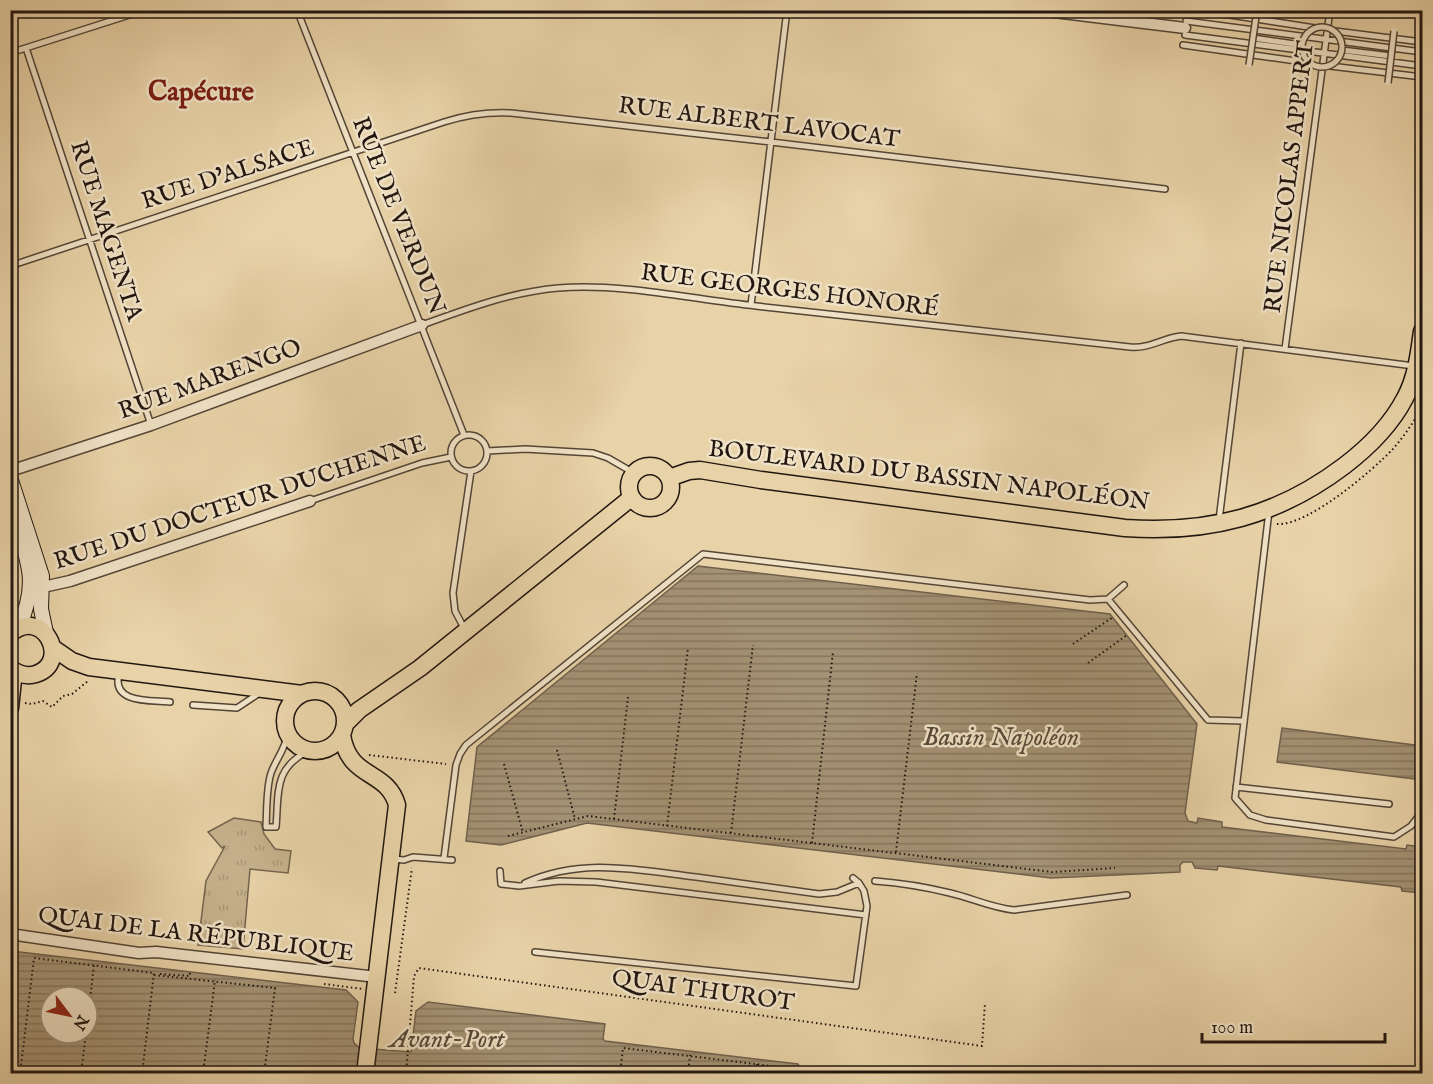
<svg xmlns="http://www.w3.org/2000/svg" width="1433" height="1084" viewBox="0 0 1433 1084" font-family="'IM FELL English',serif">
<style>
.grass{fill:url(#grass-tufts);stroke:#74644e;stroke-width:1.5}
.water{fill:url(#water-rules);stroke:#70604c;stroke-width:1.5;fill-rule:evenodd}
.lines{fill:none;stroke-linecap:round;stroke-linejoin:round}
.service-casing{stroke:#534536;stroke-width:8}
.minor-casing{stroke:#534536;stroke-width:13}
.secondary-casing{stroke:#211610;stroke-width:16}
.primary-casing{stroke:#211610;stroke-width:19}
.path{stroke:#211610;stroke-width:2;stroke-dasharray:1.5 3;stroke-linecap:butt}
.service{stroke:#f0e2c6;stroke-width:5}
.minor{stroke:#f0e2c6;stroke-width:10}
.secondary{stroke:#f0e2c6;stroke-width:14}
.primary{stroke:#e8d2a7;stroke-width:16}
.service-bridge-casing{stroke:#534536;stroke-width:8;stroke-linecap:butt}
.service-bridge{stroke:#f0e2c6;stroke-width:5}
.labels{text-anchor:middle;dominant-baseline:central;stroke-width:5;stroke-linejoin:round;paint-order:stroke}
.street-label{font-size:24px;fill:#211610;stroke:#f0e2c6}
.water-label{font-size:26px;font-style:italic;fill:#554838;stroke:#f0e2c6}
.quarter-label{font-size:27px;font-weight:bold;fill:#7a1f14;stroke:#f0e2c6}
</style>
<defs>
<pattern id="grass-tufts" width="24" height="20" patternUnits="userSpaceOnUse" patternTransform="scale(1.5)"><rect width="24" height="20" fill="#c6b28d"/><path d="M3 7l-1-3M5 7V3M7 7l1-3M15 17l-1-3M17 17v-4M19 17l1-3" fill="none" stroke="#aa9879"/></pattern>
<pattern id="water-rules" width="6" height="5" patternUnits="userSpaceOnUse" patternTransform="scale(1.5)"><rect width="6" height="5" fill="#a49274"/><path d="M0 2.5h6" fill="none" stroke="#85765e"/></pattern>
</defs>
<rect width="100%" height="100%" fill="#e8d2a7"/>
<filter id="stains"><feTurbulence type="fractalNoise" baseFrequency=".00333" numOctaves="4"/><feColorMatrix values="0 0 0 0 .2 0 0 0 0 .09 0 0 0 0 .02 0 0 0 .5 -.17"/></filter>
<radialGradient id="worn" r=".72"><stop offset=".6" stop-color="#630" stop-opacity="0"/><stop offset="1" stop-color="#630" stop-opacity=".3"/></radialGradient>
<!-- grass -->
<path class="grass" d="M234,818L261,822L264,834L275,849L291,851L288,873L250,869L243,949L198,945L206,881L225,846L222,848L208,832Z"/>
<!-- water -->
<path class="water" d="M698,566L1110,614L1197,724L1185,813L1188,821L1197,823L1198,818L1222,822V827L1406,849L1407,845L1422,847V893L1402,891L1401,887L1218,866L1217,870L1195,868L1192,862H1183L1180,865V872L1051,878L587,823L501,845L466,841L477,747Z
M1282,728L1422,746V780L1277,762Z
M11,951L346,990L358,1002L353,1039L354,1043L360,1048L411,1052L416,1011L428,1002L605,1024L603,1039L605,1041L798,1064L803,1073L11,1074ZM51,997H87V1033H51Z"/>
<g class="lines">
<defs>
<path id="service" d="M297,10L464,435
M1197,10L1315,28
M1186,21L1422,52
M1335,31L1422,42
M1185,35L1422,66
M1253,38L1302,45
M1183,45L1310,63
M26,48L151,425
M1342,50L1391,56
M10,53L145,10
M1330,66L1422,77
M10,266L444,122C466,115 488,112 511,113L771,142L1165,189
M751,305L787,10
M422,325C466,309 511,292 558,288C624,283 690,299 756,306C881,320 1005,333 1130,347C1149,349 1163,338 1181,336L1414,366
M1285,349L1330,10
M451 453a18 18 0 1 1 36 0a18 18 0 1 1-36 0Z
M487,451L525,449L593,453L608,458L634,473
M310,501L422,463L451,457
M1269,511L1235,798L1250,815L1266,820L1394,837L1411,826L1418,817L1422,816
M1219,520L1241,343
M1108,599L1208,720L1243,721
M465,630L455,611L453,593L471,471
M119,674C111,704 151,700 170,702
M193,705L237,708L261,692
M288,733C285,750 276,759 271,773C266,789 267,810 266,827H276C279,793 273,769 308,751
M1236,787L1389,804
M444,858L456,765L460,754L466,745L703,554L1090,600L1108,599L1124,585
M392,859L404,860L413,857L452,860
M500,871L501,884L519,886L559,881L596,882L866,915
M875,881C901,883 926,887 950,893C972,898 992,908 1014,910L1127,895
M525,883C582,857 637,870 696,877C737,883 778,888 819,894L837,892L859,883
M535,952L856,986L867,906L864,891L859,883L853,878"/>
<path id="minor" d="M1038,10L1185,28
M10,471L151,425L422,325
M43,587L70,581L310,501
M10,934L139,953L156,952L377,977"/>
<path id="secondary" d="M10,477L42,576L41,609L46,633
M10,499C21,554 44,572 18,629"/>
<path id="primary" d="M629 487a21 21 0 1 1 42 0a21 21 0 1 1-42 0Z
M669,478L689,471L700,470L761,480L1125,528C1208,534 1278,516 1344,466C1369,447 1391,425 1405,398C1416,378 1419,354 1422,331
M10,634C43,605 72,662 36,674C27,677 18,674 10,668
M53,648L72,661L89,667L302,694
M285 721a30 30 0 1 1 60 0a30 30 0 1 1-60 0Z
M10,708L13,680L12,669
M345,724L359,710L420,668L631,498
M342,735C349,780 387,769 397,805L365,1074"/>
</defs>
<!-- service casing -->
<use href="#service" class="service-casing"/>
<!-- minor casing -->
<use href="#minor" class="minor-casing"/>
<!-- secondary casing -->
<use href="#secondary" class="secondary-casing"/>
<!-- primary casing -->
<use href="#primary" class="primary-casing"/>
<!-- path -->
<path class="path" d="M1277,524C1308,526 1372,471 1393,449C1404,436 1414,422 1422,407
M1073,644L1113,617
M1088,663L1127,635
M25,703L32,704L43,701L52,707L63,696L72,694L88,681
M557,750L575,819
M369,755L446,764
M504,764L523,833
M614,819L628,697
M667,826L688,648
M731,833L753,645
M508,836L588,816L1052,872L1115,868
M812,843L833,652
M896,852L917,673
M160,974L190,976V972
M154,975L275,988L264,1074
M324,984L363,989
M395,993L412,868
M87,1025L94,965
M20,1074L34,958L154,973L142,1074
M81,1074L86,1033
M203,1074L215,980
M406,1074L414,976L419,968L982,1046L985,1003
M620,1074L623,1048L796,1069L799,1074
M688,1074L690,1055
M756,1074L757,1064"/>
<!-- service -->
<use href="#service" class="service"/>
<!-- minor -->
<use href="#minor" class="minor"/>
<!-- secondary -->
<use href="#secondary" class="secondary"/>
<!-- primary -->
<use href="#primary" class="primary"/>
<defs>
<path id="service-bridge" d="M1302 47a20 20 0 1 1 40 0a20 20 0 1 1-40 0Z
M1249,65L1257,10
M1388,83L1394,31"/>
</defs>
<!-- service-bridge casing -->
<use href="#service-bridge" class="service-bridge-casing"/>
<!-- service-bridge -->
<use href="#service-bridge" class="service-bridge"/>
</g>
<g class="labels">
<!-- street labels -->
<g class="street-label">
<text transform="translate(759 123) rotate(7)">RUE ALBERT LAVOCAT</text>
<text transform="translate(228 175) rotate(-18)">RUE D'ALSACE</text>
<text transform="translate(1290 177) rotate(-83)">RUE NICOLAS APPERT</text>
<text transform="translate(398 216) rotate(68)">RUE DE VERDUN</text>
<text transform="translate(106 231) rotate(72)">RUE MAGENTA</text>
<text transform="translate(790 291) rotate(7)">RUE GEORGES HONORÉ</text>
<text transform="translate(210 380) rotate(-20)">RUE MARENGO</text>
<text transform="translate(929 476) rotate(7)">BOULEVARD DU BASSIN NAPOLÉON</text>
<text transform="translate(240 503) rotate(-18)">RUE DU DOCTEUR DUCHENNE</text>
<text transform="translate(196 935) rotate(7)">QUAI DE LA RÉPUBLIQUE</text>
<text transform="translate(703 991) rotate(8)">QUAI THUROT</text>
</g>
<!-- water labels -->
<g class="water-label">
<text x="1001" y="737">Bassin Napoléon</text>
<text x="447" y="1039">Avant-Port</text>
</g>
<!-- quarter labels -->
<g class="quarter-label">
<text x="201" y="93">Capécure</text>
</g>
</g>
<!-- margin -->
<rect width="1433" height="1084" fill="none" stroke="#e8d2a7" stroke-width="36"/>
<rect x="12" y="12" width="1409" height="1060" fill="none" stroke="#211610" stroke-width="3"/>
<rect x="18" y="18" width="1397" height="1048" fill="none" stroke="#211610" stroke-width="1.5"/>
<!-- north arrow -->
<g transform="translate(69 1015) rotate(122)"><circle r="28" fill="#f0e2c6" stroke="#9d907d" stroke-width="1.5"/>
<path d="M0-4.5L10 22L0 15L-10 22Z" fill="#8f2418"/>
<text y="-9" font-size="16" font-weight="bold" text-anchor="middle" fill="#211610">N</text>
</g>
<!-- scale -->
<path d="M1202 1033v9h183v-9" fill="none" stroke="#211610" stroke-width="3"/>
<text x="1211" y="1033" font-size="18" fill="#211610" stroke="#f0e2c6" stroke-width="4.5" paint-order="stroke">100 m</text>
<rect width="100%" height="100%" filter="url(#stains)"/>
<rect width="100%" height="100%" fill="url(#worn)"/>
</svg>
